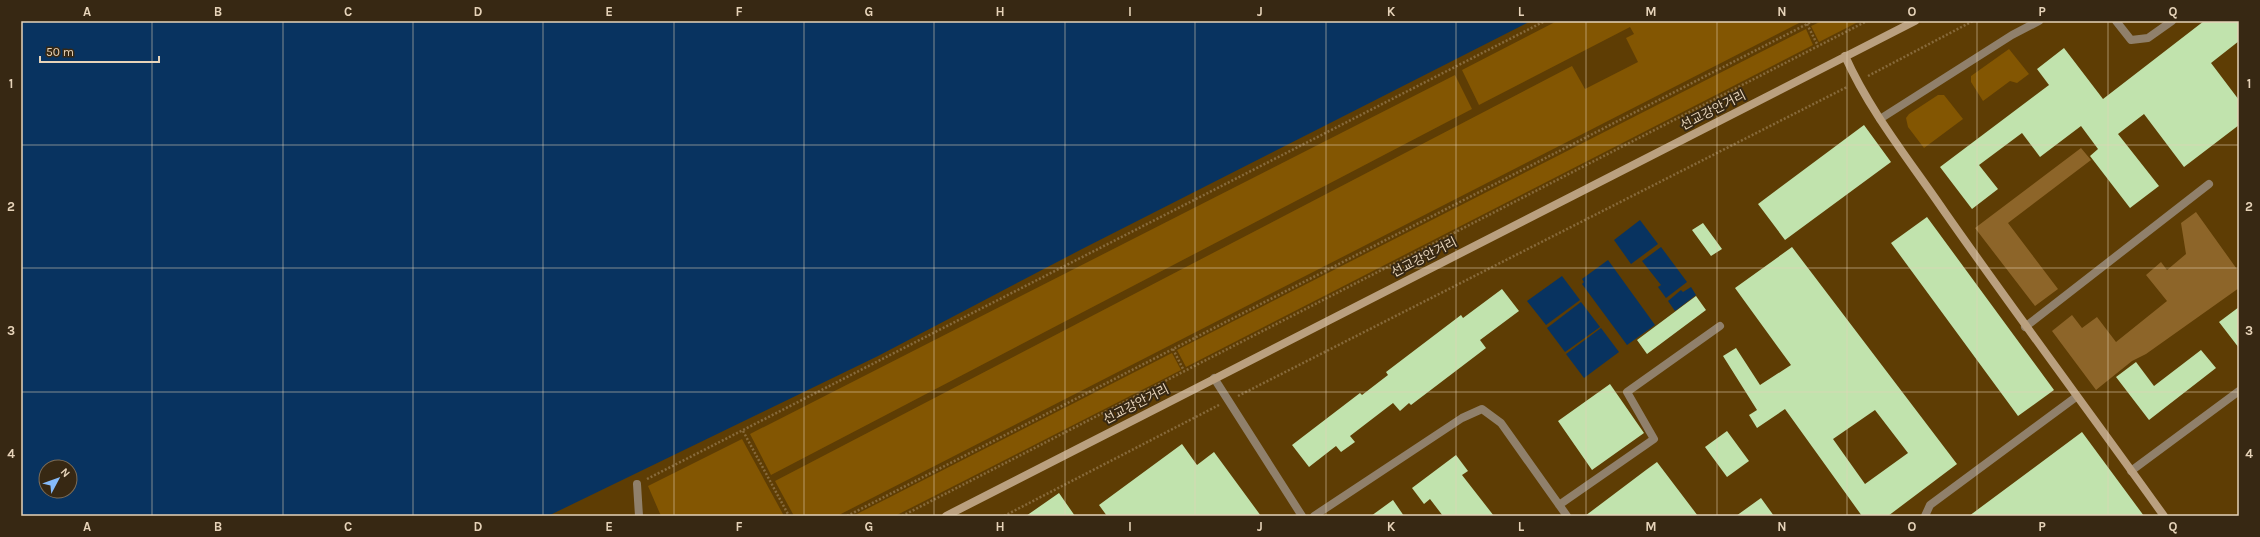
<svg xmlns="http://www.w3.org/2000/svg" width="2260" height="537" viewBox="0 0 2260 537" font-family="Karla,'Noto Sans KR',sans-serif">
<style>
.green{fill:#835602}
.forest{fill:#8d6529}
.water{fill:#083360;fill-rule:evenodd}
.building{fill:#c1e3ad;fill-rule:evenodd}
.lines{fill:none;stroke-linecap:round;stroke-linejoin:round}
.path{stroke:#876a3b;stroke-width:2.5;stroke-dasharray:2 2;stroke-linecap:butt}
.lane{stroke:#90806b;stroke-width:8}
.street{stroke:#90806b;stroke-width:8}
.secondary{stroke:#baa07f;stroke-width:8}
.grid{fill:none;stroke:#e6d3b9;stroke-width:1;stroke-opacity:0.55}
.labels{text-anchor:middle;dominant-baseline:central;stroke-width:4;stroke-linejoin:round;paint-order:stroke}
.street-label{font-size:13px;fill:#e6d3b9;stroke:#372813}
.neatline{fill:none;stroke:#e6d3b9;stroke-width:1.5}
.grid-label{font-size:13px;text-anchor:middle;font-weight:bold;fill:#e6d3b9}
</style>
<rect width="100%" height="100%" fill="#5e3d04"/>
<!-- green -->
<path class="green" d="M1557,21H1803L837,516H794L775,481L1572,66L1585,89L1638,62L1626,38L1634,34L1630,27L1479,105L1462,70Z
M1822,21H1860L1819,42L1811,26Z
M1806,29L1813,45L1186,367L1177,350Z
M2009,49L2029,74L2017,83L2010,81L1983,101L1971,82V76Z
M1455,75L1472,109L771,475L750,434Z
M1938,95H1944L1963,119L1924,148L1908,127L1906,118L1909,114Z
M1172,353L1181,370L895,516H853Z
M742,439L784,516H661L648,486Z"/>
<!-- forest -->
<path class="forest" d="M2081,148L2091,160L2008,223L2058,289L2035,306L1975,228Z
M2196,212L2239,272V288L2146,354L2132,361L2096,390L2052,331L2072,315L2082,328L2097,317L2116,342L2167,301L2146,275L2161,262L2167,270L2186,254L2181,223Z"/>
<!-- water -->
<path class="water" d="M21,21H1531L1082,249L878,356L548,516H21ZM46,467H70V491H46Z
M1640,220L1658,244L1631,264L1614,240Z
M1661,247L1687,282L1666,298L1658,287L1661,285L1642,261Z
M1608,260L1655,325L1627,345L1582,284L1584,282L1582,279Z
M1562,276L1580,300L1546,325L1527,301Z
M1691,287L1696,295L1675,311L1668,301L1681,290L1683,292Z
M1581,302L1600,327L1565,352L1547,328Z
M1601,328L1619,352L1584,378L1566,354Z"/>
<!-- building -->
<path class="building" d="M2204,21H2239V41L2211,63L2239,100V125L2184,167L2144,114L2118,134L2159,186L2130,208L2090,156L2098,149L2081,126L2040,157L2022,133L1979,165L1998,189L1972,209L1940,167L2049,85L2037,69L2064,48L2103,99Z
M1864,125L1891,162L1785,240L1758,204Z
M1927,217L2054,390L2018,416L1891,243Z
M1703,223L1722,249L1711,256L1692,230Z
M1792,247L1957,464L1888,516H1862L1785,409L1757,428L1749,415L1757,410L1723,356L1736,348L1760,385L1791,365L1735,288ZM1875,410L1908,453L1865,484L1833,439Z
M1502,289L1519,311L1480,340L1486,348L1411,405L1409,403L1400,411L1393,403L1350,436L1355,442L1341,452L1336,446L1309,467L1292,445L1360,393L1362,395L1388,375L1386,372L1461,315L1463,318Z
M1696,296L1706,310L1647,354L1637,340Z
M2239,307V348L2219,322Z
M2201,350L2216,368L2149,420L2116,377L2136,362L2154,386Z
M1610,384L1644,433L1592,470L1558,421Z
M1727,431L1749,461L1727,477L1705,447Z
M2082,432L2144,516H1969Z
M1182,444L1197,465L1214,452L1261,516H1107L1099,505Z
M1456,455L1468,471L1462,475L1494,516H1443L1430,499L1424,504L1412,488Z
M1657,462L1698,516H1585L1646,470Z
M1059,493L1075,516H1026Z
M1761,498L1774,516H1736Z
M1393,500L1404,516H1371Z"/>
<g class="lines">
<!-- path -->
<path class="path" d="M1807,24L1818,46
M1868,76L1973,21
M1173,349L1184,371
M1238,396L1847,87
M743,431L789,516
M647,479L1545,21
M847,516L1813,21
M902,516L1867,21
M1004,516L1219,405"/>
<!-- lane -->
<path class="lane" d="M2116,21L2131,40L2148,38L2172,21
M1880,119L2012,35L2039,21
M2025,327L2209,184
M637,484L639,516
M1925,516L1930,505L2076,397"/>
<!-- street -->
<path class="street" d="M1214,378L1302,516
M2131,471L2239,391
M1559,505L1654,439L1627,392L1720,326
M1314,516L1462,418L1482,409L1501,423L1567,516"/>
<!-- secondary -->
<path class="secondary" d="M1845,56C1870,112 1910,161 1944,211C2016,314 2091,414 2164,516
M946,516L1915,21"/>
</g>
<!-- grid -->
<path class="grid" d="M152,21V516M283,21V516M413,21V516M543,21V516M674,21V516M804,21V516M934,21V516M1065,21V516M1195,21V516M1326,21V516M1456,21V516M1586,21V516M1717,21V516M1847,21V516M1977,21V516M2108,21V516M21,145H2239M21,268H2239M21,392H2239"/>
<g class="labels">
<!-- street labels -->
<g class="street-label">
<text transform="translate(1713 110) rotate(-27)">선교강안거리</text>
<text transform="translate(1424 257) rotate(-27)">선교강안거리</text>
<text transform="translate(1136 404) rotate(-27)">선교강안거리</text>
</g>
</g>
<!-- border -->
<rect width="2260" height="537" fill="none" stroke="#372813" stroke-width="44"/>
<!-- north arrow -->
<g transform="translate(58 479) rotate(49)"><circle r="19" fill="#372813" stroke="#7d6c55"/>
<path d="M0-3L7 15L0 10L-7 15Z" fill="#86bbfb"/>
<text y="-6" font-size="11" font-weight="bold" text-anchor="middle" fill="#e6d3b9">N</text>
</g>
<!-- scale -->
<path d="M40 56v6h119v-6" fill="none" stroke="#e6d3b9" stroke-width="2"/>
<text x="46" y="56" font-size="12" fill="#e6d3b9" stroke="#372813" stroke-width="3" paint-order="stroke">50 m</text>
<rect x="22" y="22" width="2216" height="493" class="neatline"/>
<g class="grid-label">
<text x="87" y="16">A</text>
<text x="218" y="16">B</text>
<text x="348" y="16">C</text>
<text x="478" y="16">D</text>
<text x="609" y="16">E</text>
<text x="739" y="16">F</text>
<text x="869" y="16">G</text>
<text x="1000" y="16">H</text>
<text x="1130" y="16">I</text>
<text x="1260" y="16">J</text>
<text x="1391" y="16">K</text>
<text x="1521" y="16">L</text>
<text x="1651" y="16">M</text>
<text x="1782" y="16">N</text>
<text x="1912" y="16">O</text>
<text x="2042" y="16">P</text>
<text x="2173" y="16">Q</text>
<text x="11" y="88">1</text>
<text x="2249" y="88">1</text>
<text x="11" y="211">2</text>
<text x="2249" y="211">2</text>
<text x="11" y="335">3</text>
<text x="2249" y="335">3</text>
<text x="11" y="458">4</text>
<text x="2249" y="458">4</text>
<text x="87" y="531">A</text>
<text x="218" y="531">B</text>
<text x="348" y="531">C</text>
<text x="478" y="531">D</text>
<text x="609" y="531">E</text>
<text x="739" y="531">F</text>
<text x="869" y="531">G</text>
<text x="1000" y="531">H</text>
<text x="1130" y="531">I</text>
<text x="1260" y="531">J</text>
<text x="1391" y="531">K</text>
<text x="1521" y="531">L</text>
<text x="1651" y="531">M</text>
<text x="1782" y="531">N</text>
<text x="1912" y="531">O</text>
<text x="2042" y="531">P</text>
<text x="2173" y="531">Q</text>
</g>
</svg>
